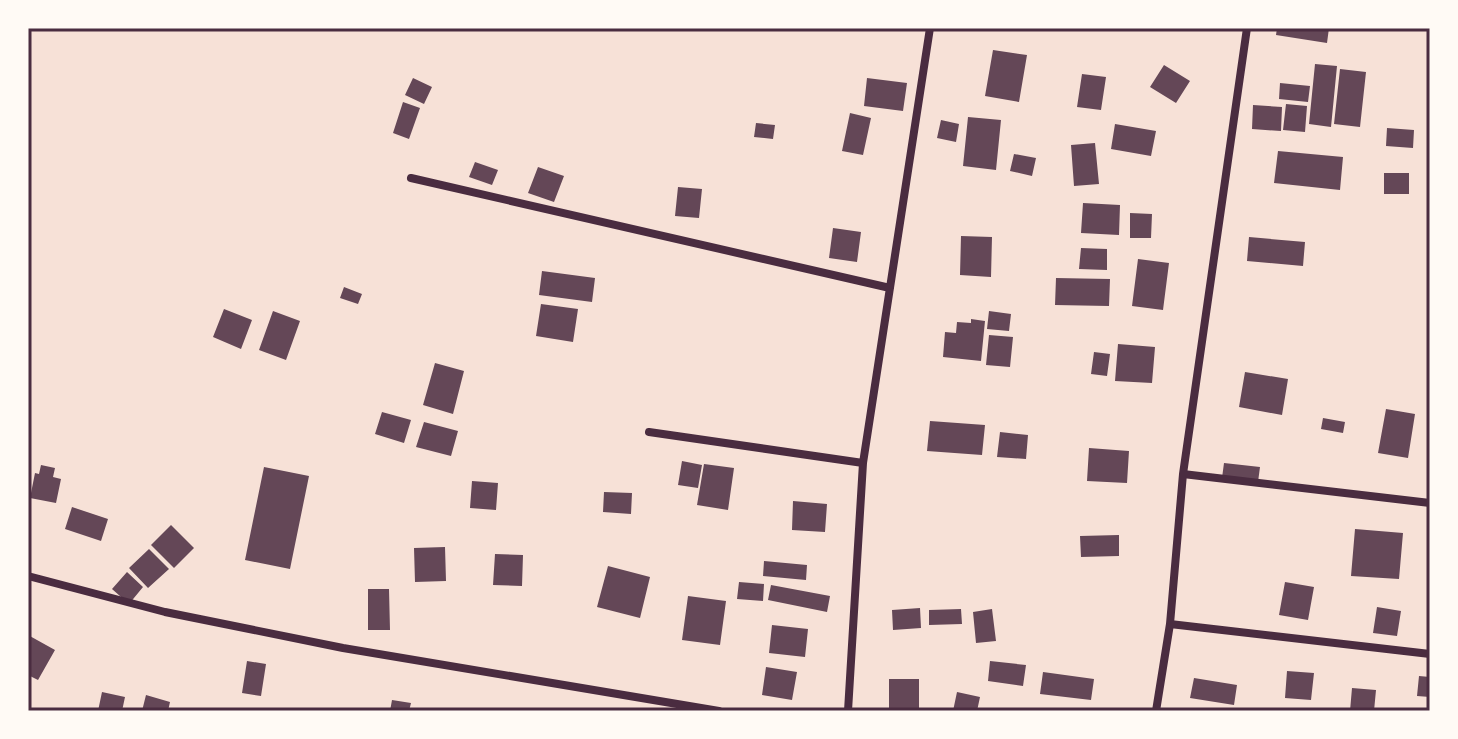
<svg xmlns="http://www.w3.org/2000/svg" width="1458" height="739" viewBox="0 0 1458 739" font-family="Barlow,sans-serif">
<style>
.building{fill:#644757}
.lines{fill:none;stroke-linecap:round;stroke-linejoin:round}
.minor{stroke:#4a2c40;stroke-width:8}
.neatline{fill:none;stroke:#4a2c40;stroke-width:3}
</style>
<rect width="100%" height="100%" fill="#f7e1d7"/>
<!-- building -->
<path class="building" d="M1277,28H1329L1327,43L1276,35Z
M993,50L1027,55L1019,102L985,96Z
M1315,64L1337,66L1331,127L1309,124Z
M1164,65L1190,81L1176,103L1150,87Z
M1340,69L1366,72L1360,127L1334,124Z
M1082,74L1106,77L1101,110L1077,107Z
M413,78L432,87L424,104L405,95Z
M867,78L907,83L903,111L864,106Z
M1280,83L1310,86L1308,102L1279,99Z
M403,102L420,108L409,139L393,133Z
M1286,104L1307,106L1305,132L1283,130Z
M1253,105L1282,107L1281,131L1252,129Z
M850,113L871,118L863,155L842,151Z
M968,117L1001,120L996,170L963,166Z
M941,120L959,124L956,142L937,138Z
M756,123L775,125L773,139L754,137Z
M1115,124L1156,131L1151,156L1111,149Z
M1387,128L1414,130L1413,148L1386,146Z
M1095,143L1099,184L1074,186L1071,145Z
M1278,151L1343,157L1340,190L1274,183Z
M1014,154L1036,158L1032,176L1010,171Z
M475,162L498,170L492,185L469,177Z
M538,167L564,176L554,202L528,193Z
M1384,173H1409V194H1384Z
M678,187L702,189L699,218L675,216Z
M1083,203L1120,205L1119,235L1081,233Z
M1130,213L1152,214L1151,238H1130Z
M833,228L861,232L857,262L829,258Z
M961,236L992,237L991,277L960,275Z
M1249,237L1305,242L1303,266L1247,261Z
M1081,248L1107,249V270L1079,269Z
M1138,259L1169,263L1163,310L1132,306Z
M542,271L595,278L592,302L539,295Z
M1056,278L1110,279L1109,306L1055,305Z
M344,287L362,294L358,304L340,298Z
M541,304L578,309L573,342L536,336Z
M224,309L252,320L241,349L213,337Z
M273,311L300,321L286,360L259,350Z
M989,311L1011,314L1009,331L987,329Z
M971,319L985,321L981,361L943,357L945,332L956,333L957,322L971,323Z
M989,335L1013,337L1010,367L986,365Z
M1118,344L1155,347L1152,383L1115,381Z
M1094,352L1110,354L1107,376L1091,374Z
M435,363L464,371L453,414L423,405Z
M1245,372L1288,379L1282,415L1239,407Z
M1386,409L1415,414L1408,458L1378,453Z
M382,412L411,420L404,443L375,434Z
M1323,418L1345,422L1343,433L1321,429Z
M930,421L985,425L982,455L927,451Z
M424,422L458,431L451,456L416,447Z
M1000,432L1028,435L1026,459L997,457Z
M1089,448L1129,451L1127,483L1087,481Z
M682,461L702,465L698,488L678,485Z
M1224,463L1260,467L1258,482L1222,478Z
M704,464L734,468L728,510L697,505Z
M41,465L55,468L53,477L61,479L56,503L30,498L35,473L39,474Z
M264,467L309,476L290,569L245,560Z
M472,481L498,483L496,510L470,508Z
M604,492L632,493L631,514L603,512Z
M793,501L827,504L825,532L792,530Z
M72,507L108,519L101,541L65,529Z
M171,525L194,548L174,568L151,545Z
M1355,529L1403,533L1399,579L1351,576Z
M1119,535V556L1081,557L1080,536Z
M445,547L446,581L415,582L414,548Z
M149,549L169,569L148,588L129,568Z
M495,554L523,555L522,586L493,585Z
M764,561L807,565L806,580L763,576Z
M608,566L650,577L640,618L597,607Z
M127,572L143,587L129,604L112,589Z
M739,582L764,584L763,601L737,599Z
M1285,582L1314,587L1308,620L1279,615Z
M771,585L830,596L827,612L768,600Z
M368,589H389L390,630H368Z
M688,596L726,601L720,645L682,640Z
M1377,607L1401,611L1397,636L1373,633Z
M920,608L921,628L893,630L892,610Z
M961,609L962,624L929,625V610Z
M992,609L996,641L976,643L973,612Z
M772,625L808,629L805,657L769,653Z
M28,635L55,650L38,680L28,675Z
M247,661L266,664L261,696L242,693Z
M990,661L1026,665L1023,686L988,681Z
M766,667L797,672L792,700L762,695Z
M1287,671L1314,673L1311,700L1285,698Z
M1043,672L1094,679L1091,700L1040,694Z
M1419,676L1430,677V697L1417,696Z
M1194,678L1237,685L1234,705L1190,698Z
M889,679H919V711H889Z
M1352,688L1376,690L1374,711H1350Z
M102,692L125,697L122,711H98Z
M957,692L980,697L977,711H953Z
M146,695L170,702L168,711H142Z
M392,700L411,703L409,711H390Z"/>
<g class="lines">
<!-- minor -->
<path class="minor" d="M411,178L890,288
M649,432L863,463
M1183,474L1430,503
M28,576L165,612L343,648L719,711
M1170,624L1430,654
M848,711L863,463L930,28
M1156,711L1170,624L1183,474L1247,28"/>
</g>
<!-- border -->
<rect width="1458" height="739" fill="none" stroke="#fffaf5" stroke-width="60"/>
<rect x="30" y="30" width="1398" height="679" class="neatline"/>
</svg>
